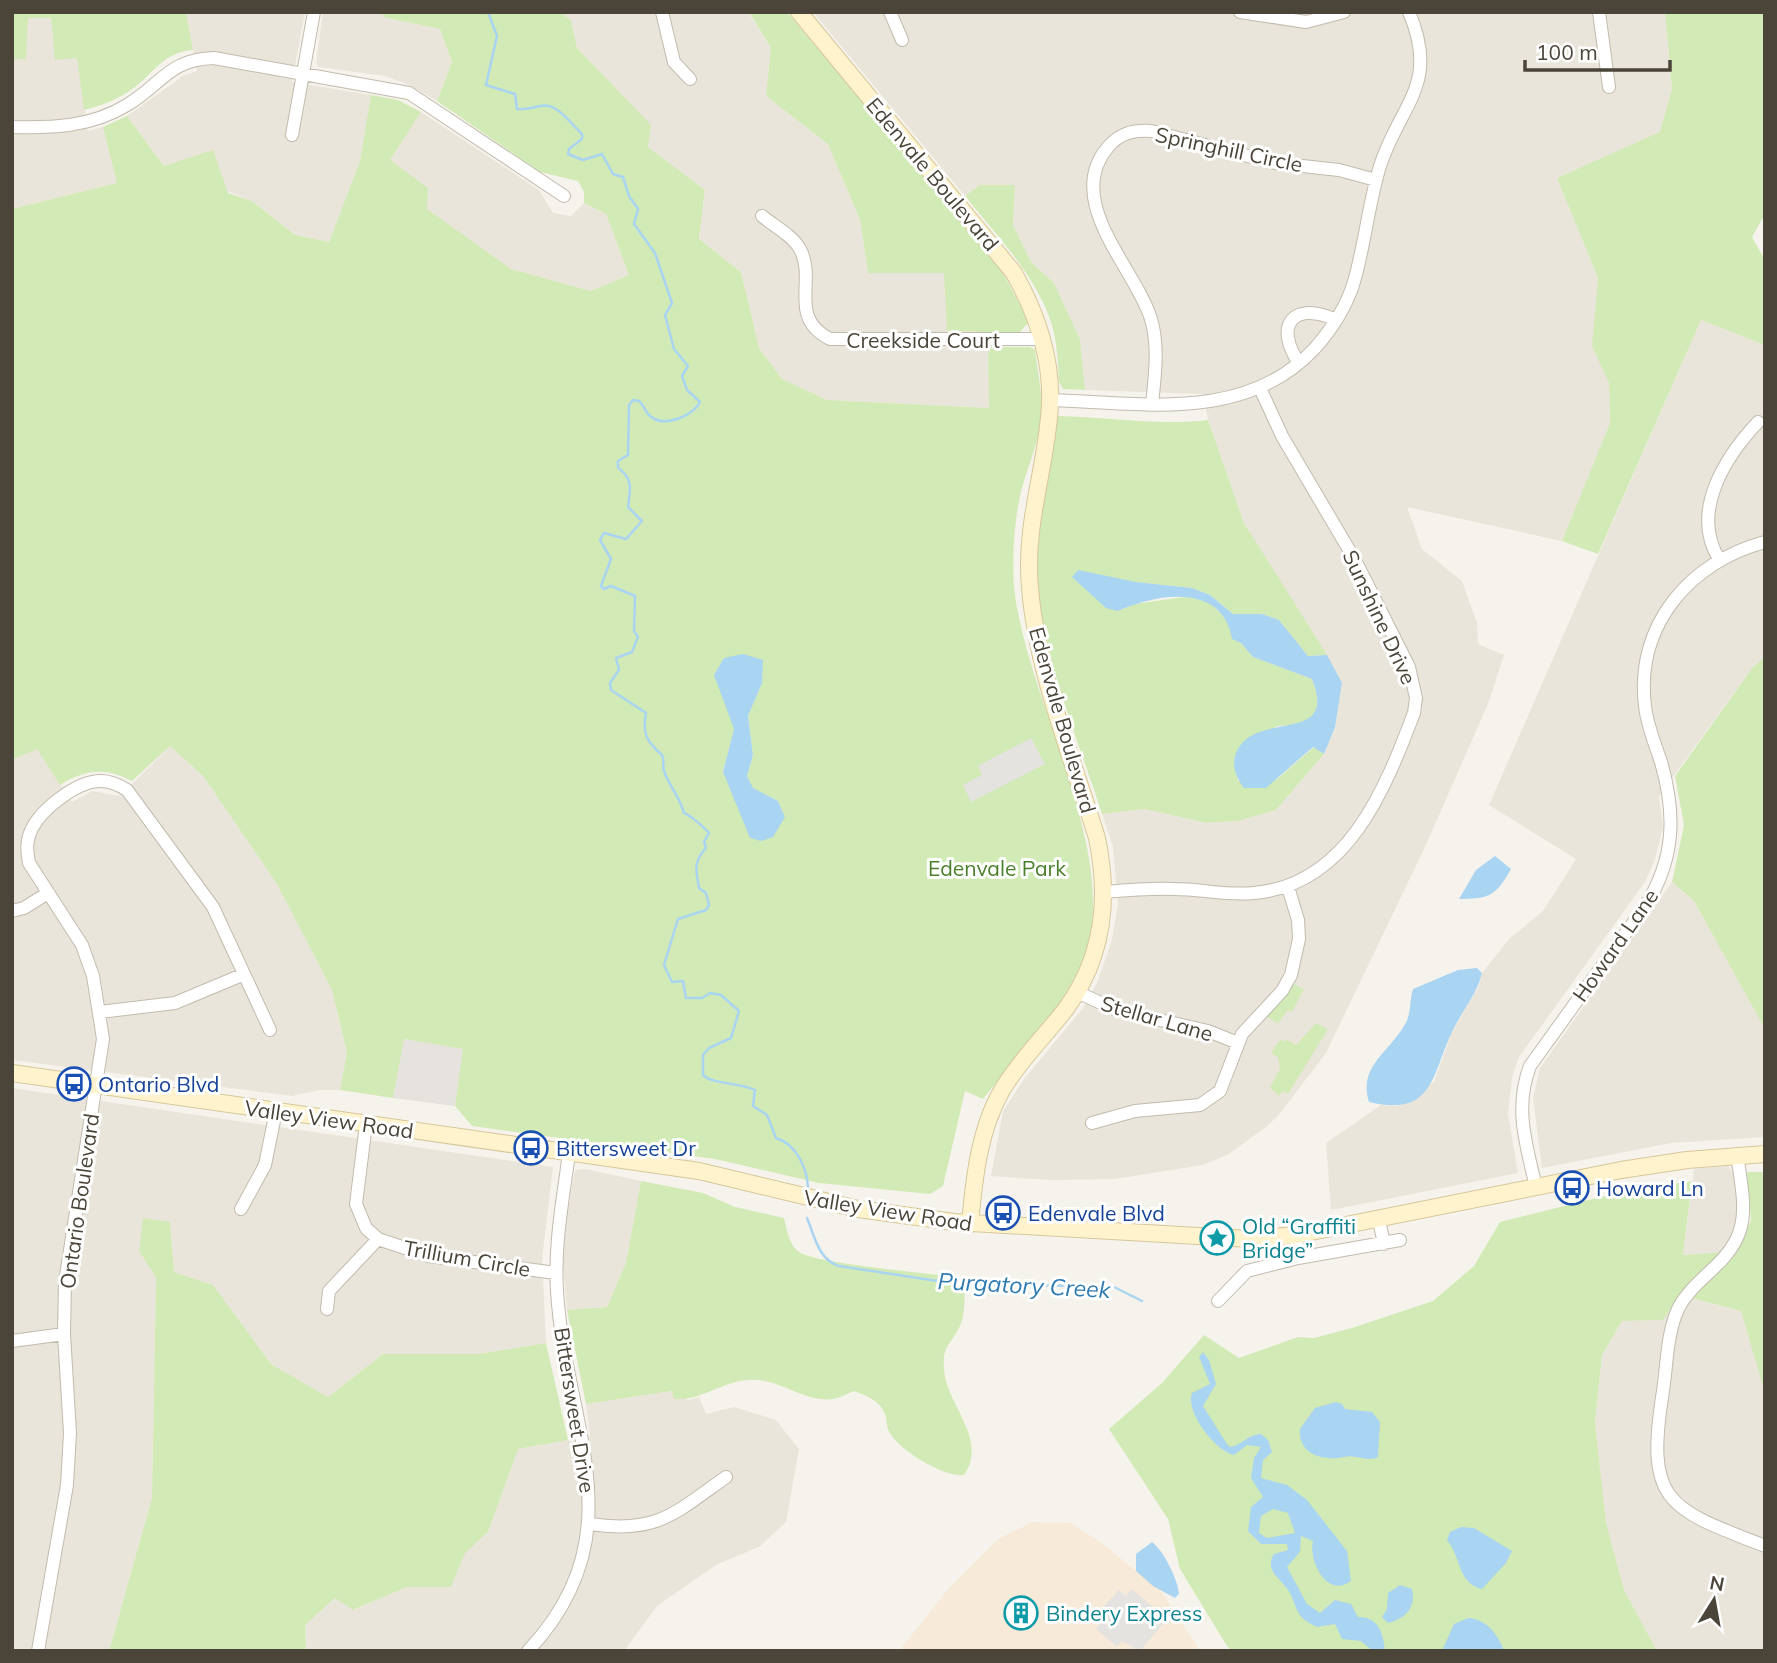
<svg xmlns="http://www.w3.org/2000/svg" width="1777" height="1663" viewBox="0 0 1777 1663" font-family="Mulish,sans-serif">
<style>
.residential{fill:#eae5da}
.commercial{fill:#f7ead8}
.industrial{fill:#e6e2dd}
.green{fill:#d2eab5;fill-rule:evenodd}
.parking{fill:#e5e3e0}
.water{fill:#a9d4f2;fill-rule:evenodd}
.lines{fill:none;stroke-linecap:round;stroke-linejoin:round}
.stream{stroke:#a9d4f2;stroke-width:2.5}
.street-casing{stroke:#c2bbae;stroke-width:14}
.secondary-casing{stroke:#d6c79b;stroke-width:18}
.street{stroke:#fff;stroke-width:12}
.secondary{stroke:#fff3cd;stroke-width:16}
.labels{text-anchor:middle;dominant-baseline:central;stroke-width:6;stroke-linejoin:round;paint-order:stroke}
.street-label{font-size:21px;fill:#4b4439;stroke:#fff}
.park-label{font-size:21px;fill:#4a7f2a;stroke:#fff}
.transit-label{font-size:21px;fill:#164399;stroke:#fff;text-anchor:start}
.culture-label{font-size:21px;fill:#0d838f;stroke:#fff;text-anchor:start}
.water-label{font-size:23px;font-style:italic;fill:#2e7ab2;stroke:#fff}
</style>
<rect width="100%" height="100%" fill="#f6f3ec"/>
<!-- residential -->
<path class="residential" d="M186,12H305L292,82L371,95L360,161L329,242L295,235L252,201L164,166L127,116L183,76L197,71Z
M323,12H383V17L440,29L452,62L437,101L405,83L385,76L319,67L316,63Z
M559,12H748L771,48L766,96L828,144L860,220L868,273H945L948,347H988L990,408L827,400L782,379L759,348L741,272L699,239L705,190L648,147L650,125L577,48L571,20Z
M813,12H1665L1672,89L1660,133L1557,178L1598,278L1593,346L1609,383L1610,423L1562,541L1407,507L1422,549L1462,581L1477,623L1478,644L1504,655L1488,704L1424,849L1326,1053L1278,1116L1266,1127L1229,1154L1203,1165L1115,1179L1052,1180L991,1176L1003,1111L1024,1079L1083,1008L1097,983L1112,940L1118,903L1113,847L1102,814L1145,809L1206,823L1238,821L1276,810L1324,754L1335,727L1342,683L1244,523L1208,420L1203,394L1085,390L1080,339L1054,283L1031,262L1013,225L1015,185H980L965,196Z
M27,17L51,18L55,59L77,58L88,131L103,127L118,183L12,209V59H26Z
M421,112L539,190L553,213L571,216L584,203L606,214L629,275L591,291L511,269L426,209L390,160Z
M1701,320L1765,345V657L1753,667L1659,796L1663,828L1654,862L1645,882L1519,1057L1512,1077L1508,1114L1518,1173L1331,1210L1326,1143L1381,1105L1397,1106L1434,1082L1452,1032L1479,986L1482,973L1509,939L1543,911L1576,859L1489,805Z
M170,746L203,776L277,884L332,990L347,1054L340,1090H319L292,1096L12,1060V760L37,748L72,802L92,791L120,796Z
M1672,882L1694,901L1765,1029V1137L1671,1143L1542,1168L1533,1098L1540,1068Z
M12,1088L553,1167L542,1259L546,1343L478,1354H383L328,1397L271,1364L213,1285L174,1272L170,1222L139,1251L156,1277L152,1498L109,1651H12Z
M1728,1166L1736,1177L1738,1212L1734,1233L1721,1252L1683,1255L1694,1169Z
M585,1169L641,1181L626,1263L607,1307L567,1310L563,1264L567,1213L575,1170Z
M1679,1295L1741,1311L1765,1390V1651H1657L1624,1590L1606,1523L1595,1423L1602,1355L1622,1321L1663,1320Z
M673,1391L688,1400L699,1397L706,1414L734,1407L776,1420L799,1449L786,1522L759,1547L716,1565L657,1606L624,1651H306L305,1625L335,1598L354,1610L407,1587H451L463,1554L488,1532L518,1449L590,1436L586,1404Z"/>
<!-- commercial -->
<path class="commercial" d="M1033,1522L1071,1523L1103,1544L1161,1591L1200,1651H899L949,1588L998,1539Z"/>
<!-- industrial -->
<path class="industrial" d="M403,1039L464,1048L455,1106L393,1098Z"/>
<!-- green -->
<path class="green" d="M12,12H186L193,50C165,52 155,71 135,87C119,99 103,105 84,110L77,58L55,60L51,18H28L26,59H12Z
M383,12H559L571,20L577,48L651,125L648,147L705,190L699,239L741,272L759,348L782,379L827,400L989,408L988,347H1030L1035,350C1038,373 1043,396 1041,419C1038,447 1024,474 1019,501C1014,528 1012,559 1014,586C1024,695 1123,855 1084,957C1064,1009 1017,1055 983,1099L965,1091L943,1186L930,1194L819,1183L715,1159L472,1126L455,1106L463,1049L404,1039L393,1098L340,1090L347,1053L332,990L277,884L203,776L170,746L132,781C106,767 85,769 60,785L37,749L12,760V209L117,183L103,127L127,116L164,166L213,150L228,193L252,201L295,235L329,242L360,161L371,95L398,100L421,112L390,160L428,188L427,209L511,269L591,291L629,275L606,214L584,203V192L578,181L540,172L437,101L452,62L440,29L383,17ZM762,683L748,716L753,755L747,776L752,788L778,801L785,817L734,795L723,772L734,729Z
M749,12H787L1000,267L1029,322L1019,333L947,331L944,273H868L860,220L828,144L766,96L771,48Z
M1665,12H1765V214L1752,237L1765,260V345L1701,320L1598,554L1562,541L1610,423L1609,383L1592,346L1598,278L1557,178L1660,132L1672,89Z
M980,185H1015L1013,225L1031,262L1054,283L1080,339L1085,390L1063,389L1059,382C1058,362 1057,341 1051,322C1035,274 996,235 965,196Z
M1058,416C1106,417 1162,426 1208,420L1244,523L1327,655L1308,656L1279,620L1262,614H1233L1210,595L1192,588L1136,582L1118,611L1134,604L1192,596L1208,601L1229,621L1241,643L1253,657L1312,679C1320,699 1322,721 1295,726C1290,727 1283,725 1278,726C1264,731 1246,749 1234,759L1238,781L1276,780L1314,747L1324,754L1276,810L1238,821L1206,823L1145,809L1102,814C1077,736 1039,646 1034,565C1032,516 1049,463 1058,416Z
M1765,657V1029L1694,901L1672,882L1684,825L1675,776L1753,667Z
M1292,983L1304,989L1292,1012L1288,1010L1278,1023L1265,1016Z
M1316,1023L1328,1029L1288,1094L1283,1091L1279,1096L1270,1088L1280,1069L1278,1057L1271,1053L1280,1040L1284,1042L1286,1039L1296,1045Z
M1747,1172H1765V1393L1741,1311L1680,1295L1663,1320L1622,1321L1602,1355L1595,1423L1606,1523L1624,1590L1657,1651H1232L1227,1646L1180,1569L1168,1519L1109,1429L1162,1383L1204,1335L1239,1358L1298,1337L1314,1338L1352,1328L1433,1301L1474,1266L1500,1222L1625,1191L1692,1181L1683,1255L1737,1251L1751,1220Z
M641,1181L703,1193L735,1207L784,1218C787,1230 789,1245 799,1252C816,1264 937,1274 965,1278C964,1292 966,1314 960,1326C951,1344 942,1346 944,1369C946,1405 989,1439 964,1475C945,1478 899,1450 890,1433C887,1429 887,1423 886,1417C882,1402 868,1396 854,1391C848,1393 840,1398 833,1399C804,1403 778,1377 748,1380C721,1382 701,1401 674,1399L672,1391L586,1404L567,1310L607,1307L626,1263Z
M143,1218L170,1222L174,1272L213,1285L271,1364L328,1397L383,1354H478L546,1343L568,1440L518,1449L488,1532L465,1553L451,1587H407L353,1610L335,1598L305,1625L306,1651H109L152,1498L156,1277L139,1251Z"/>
<!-- parking -->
<path class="parking" d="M1031,738L1045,764L971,802L963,785L982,775L978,766Z
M1132,1589L1160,1613L1156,1618L1163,1624L1140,1651L1122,1641L1117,1647L1096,1629L1102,1622L1095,1616L1119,1590L1126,1596Z"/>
<!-- water -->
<path class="water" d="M1078,570L1136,582L1192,588L1210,595L1233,614H1262L1279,620L1308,656L1327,655L1342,683L1335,727L1324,754L1313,747L1266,788H1244C1236,778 1231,765 1236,753C1255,708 1339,747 1312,679L1253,657L1241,643L1232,639C1223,583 1158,593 1118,611L1106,608L1072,577Z
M743,654L763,660L762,683L748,716L753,755L747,776L753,788L778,801L785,817L773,837L761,841L750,838L723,772L734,729L714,675L724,658Z
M1495,856L1511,869C1496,896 1489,899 1459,899L1476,870Z
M1477,968L1482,973C1477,995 1461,1012 1452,1032C1431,1076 1434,1117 1369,1102C1358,1067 1388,1053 1404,1026C1412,1014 1409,1002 1413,989L1458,970Z
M1203,1352L1209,1360L1216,1384L1203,1406L1227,1444L1230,1447C1242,1445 1247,1435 1261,1434L1268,1440L1272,1452L1263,1460L1261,1478L1287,1485L1307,1500L1347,1551L1351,1581C1327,1599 1308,1561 1313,1541L1301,1536L1300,1552L1287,1567L1307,1604L1320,1613L1335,1600L1351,1604L1358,1617C1379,1617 1383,1633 1385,1651H1373L1361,1641L1342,1639L1335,1624L1317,1627C1295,1616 1299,1612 1290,1593C1283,1579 1263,1572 1274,1554L1288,1550L1287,1544H1261L1248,1531L1251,1507L1263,1497L1251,1478L1254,1458L1261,1447L1247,1445L1234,1455C1215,1451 1185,1412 1192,1393L1210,1384L1199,1357ZM1273,1509L1288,1513L1295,1533L1267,1538L1259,1533L1261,1516Z
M1336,1402L1342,1404L1345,1409L1372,1412L1380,1422L1378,1457C1366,1463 1356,1454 1344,1457C1325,1461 1298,1456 1300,1429L1315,1408Z
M1461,1527L1474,1528L1512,1551L1506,1563L1482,1589C1457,1583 1462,1558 1447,1540L1450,1532Z
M1152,1542C1163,1550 1178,1579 1179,1594L1175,1598L1153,1586L1136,1571V1554Z
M1400,1585L1412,1589C1416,1607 1406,1619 1388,1623L1382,1617L1387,1609L1388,1593Z
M1468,1618C1485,1618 1499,1635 1504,1651H1442L1454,1624Z"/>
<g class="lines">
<!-- stream -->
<path class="stream" d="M488,12L497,36L486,85L515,94L517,109C527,110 530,108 540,106C557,102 571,124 582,134V139L569,149L568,154L583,160L602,154L613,174L623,177L629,196L638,209L634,224L655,253L672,303L665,315L674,349L688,366L682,376L687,390L700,402C693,416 663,429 649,415C645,411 644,405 639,401L633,400L629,405L628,455L618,461V468C634,478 630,491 628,507L642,521L626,539L604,533L600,540L611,559L601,586L604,589L611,586L635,596L634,631L638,637L632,652L616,658L619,670L610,683L611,690L646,713C642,733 646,741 662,755C665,761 662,765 664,771C669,786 680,797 684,813C690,815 705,828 709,833L704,842L706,848C693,862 696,870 699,888L706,893L709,905L706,910L678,919L664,965L672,982L683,981L686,998H702L710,993L721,995L739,1011L731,1038L709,1048L703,1055V1075C712,1084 741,1083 755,1090L753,1106L767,1115L776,1138C797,1144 808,1170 808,1190
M807,1218C815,1237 818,1259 839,1266L964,1285L1112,1286L1142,1301"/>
<defs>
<path id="street" d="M662,12L674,62L690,79
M890,12L902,40
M1240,12L1306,22L1344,12
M1599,12L1609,87
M12,127C53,128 91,127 127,105C161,85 169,59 214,58L409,93L564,196
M292,135L314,12
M762,216C774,226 792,235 800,249C817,281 787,317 830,339H1043
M1299,363C1273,325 1294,300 1336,320
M1050,400C1141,403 1246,423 1315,348C1331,330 1345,309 1353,285C1365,246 1368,205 1380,166C1400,104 1440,85 1409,12
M1152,404C1155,376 1159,346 1151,319C1136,269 1062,201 1108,147C1120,133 1133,130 1151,131L1275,163L1339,170L1376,180
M1719,559C1690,512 1725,457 1758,422
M1105,892C1128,890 1151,888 1174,889C1201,889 1228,896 1254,893C1348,885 1385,789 1414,713L1416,698L1409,667L1355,560L1282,436L1260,388
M12,911L24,908L48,893
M1077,992L1116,1010L1208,1031L1238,1043
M100,1012L175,1003L242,975
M1092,1123L1135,1111L1200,1105L1220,1091L1242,1034L1282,991L1291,975L1299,939L1298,920L1288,887
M366,1124L356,1204L366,1228L378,1239L429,1256L556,1273
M1737,1154C1740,1179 1748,1209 1739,1233C1728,1264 1694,1279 1679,1307C1667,1331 1667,1364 1663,1391C1645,1503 1667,1508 1765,1546
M1536,1187C1526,1144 1514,1108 1530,1066L1646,905C1675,858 1676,814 1661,762C1655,744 1647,725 1645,706C1635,625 1690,562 1765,542
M241,1209L265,1165L276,1111
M1379,1220L1384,1244
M1298,1258L1400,1240
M1218,1301L1247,1271L1298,1258L1296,1235
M327,1309L329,1291L378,1239
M12,1341L64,1334
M590,1524C656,1534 674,1514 726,1477
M38,1651L67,1485L70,1433L64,1334L65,1282L103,1039L93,976L82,945L29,863C27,853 26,845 29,836C36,812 76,781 101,781C111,781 119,785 127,790L213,907L270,1030
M528,1651C639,1532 565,1426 557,1291C554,1245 563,1199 569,1153"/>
<path id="secondary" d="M799,12L1014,273C1037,314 1052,357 1050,404C1047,468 1024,521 1030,588C1037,673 1072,757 1097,838C1110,900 1103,959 1065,1010C1044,1037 1019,1061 1002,1090C979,1130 974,1179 970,1224
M12,1073L699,1171L858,1209L954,1222L1250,1239L1296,1235L1621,1170L1687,1160L1765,1154"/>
</defs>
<!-- street casing -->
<use href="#street" class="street-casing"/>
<!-- secondary casing -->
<use href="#secondary" class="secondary-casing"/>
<!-- street -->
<use href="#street" class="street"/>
<!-- secondary -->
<use href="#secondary" class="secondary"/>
</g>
<!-- icons -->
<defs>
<symbol id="bus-ring" viewBox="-11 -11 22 22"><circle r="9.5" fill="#fff" stroke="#1a4fb4" stroke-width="1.5"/><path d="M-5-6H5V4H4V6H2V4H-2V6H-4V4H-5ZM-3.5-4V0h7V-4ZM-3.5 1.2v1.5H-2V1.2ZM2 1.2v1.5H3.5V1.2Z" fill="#1a4fb4"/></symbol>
<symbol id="sight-ring" viewBox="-11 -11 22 22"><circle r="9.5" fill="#fff" stroke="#0f9aa8" stroke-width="1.5"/><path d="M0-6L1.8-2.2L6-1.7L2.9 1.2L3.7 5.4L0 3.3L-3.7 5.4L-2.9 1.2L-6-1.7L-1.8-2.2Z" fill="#0f9aa8"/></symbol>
<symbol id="building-ring" viewBox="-11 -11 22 22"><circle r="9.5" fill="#fff" stroke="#0f9aa8" stroke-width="1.5"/><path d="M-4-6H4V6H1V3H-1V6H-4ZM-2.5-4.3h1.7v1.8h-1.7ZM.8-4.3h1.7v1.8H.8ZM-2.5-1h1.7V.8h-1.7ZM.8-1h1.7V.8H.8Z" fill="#0f9aa8"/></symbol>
</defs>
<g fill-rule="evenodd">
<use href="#bus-ring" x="55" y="1065" width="38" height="38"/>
<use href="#bus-ring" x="512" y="1129" width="38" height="38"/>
<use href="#bus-ring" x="1553" y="1169" width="38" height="38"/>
<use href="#bus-ring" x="984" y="1194" width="38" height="38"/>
<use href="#sight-ring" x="1198" y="1219" width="38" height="38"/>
<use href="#building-ring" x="1002" y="1594" width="38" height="38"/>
</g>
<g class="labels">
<!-- street labels -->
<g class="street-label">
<text transform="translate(1229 149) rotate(12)">Springhill Circle</text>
<text transform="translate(933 174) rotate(50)">Edenvale Boulevard</text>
<text x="923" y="340">Creekside Court</text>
<text transform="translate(1380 617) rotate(65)">Sunshine Drive</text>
<text transform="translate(1063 720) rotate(74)">Edenvale Boulevard</text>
<text transform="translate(1615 945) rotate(-55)">Howard Lane</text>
<text transform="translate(1157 1018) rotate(16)">Stellar Lane</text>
<text transform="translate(329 1119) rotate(8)">Valley View Road</text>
<text transform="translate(79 1201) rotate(-82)">Ontario Boulevard</text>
<text transform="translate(888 1210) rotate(9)">Valley View Road</text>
<text transform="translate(467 1258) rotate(10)">Trillium Circle</text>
<text transform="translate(575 1410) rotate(81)">Bittersweet Drive</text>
</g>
<!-- park labels -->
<g class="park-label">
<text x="997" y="868">Edenvale Park</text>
</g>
<!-- transit labels -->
<g class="transit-label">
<text x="98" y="1084">Ontario Blvd</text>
<text x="556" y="1148">Bittersweet Dr</text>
<text x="1596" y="1188">Howard Ln</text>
<text x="1028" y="1213">Edenvale Blvd</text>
</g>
<!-- culture labels -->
<g class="culture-label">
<text x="1242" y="1226">Old “Graffiti<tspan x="1242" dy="24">Bridge”</tspan></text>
<text x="1046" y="1613">Bindery Express</text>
</g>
<!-- water labels -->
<g class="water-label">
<text transform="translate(1024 1285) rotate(3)">Purgatory Creek</text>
</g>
</g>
<!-- border -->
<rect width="1777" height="1663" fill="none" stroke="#4b4439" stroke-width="28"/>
<!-- north arrow -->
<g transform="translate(1714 1600) rotate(11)" stroke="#ffffff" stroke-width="5" paint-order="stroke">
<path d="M0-5L12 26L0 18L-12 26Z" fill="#4b4439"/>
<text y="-10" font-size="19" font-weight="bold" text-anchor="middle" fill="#4b4439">N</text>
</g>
<!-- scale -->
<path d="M1525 60v10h145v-10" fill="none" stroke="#4b4439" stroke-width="3.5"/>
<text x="1536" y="60" font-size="21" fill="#4b4439" stroke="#ffffff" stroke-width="5" paint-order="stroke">100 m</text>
</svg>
